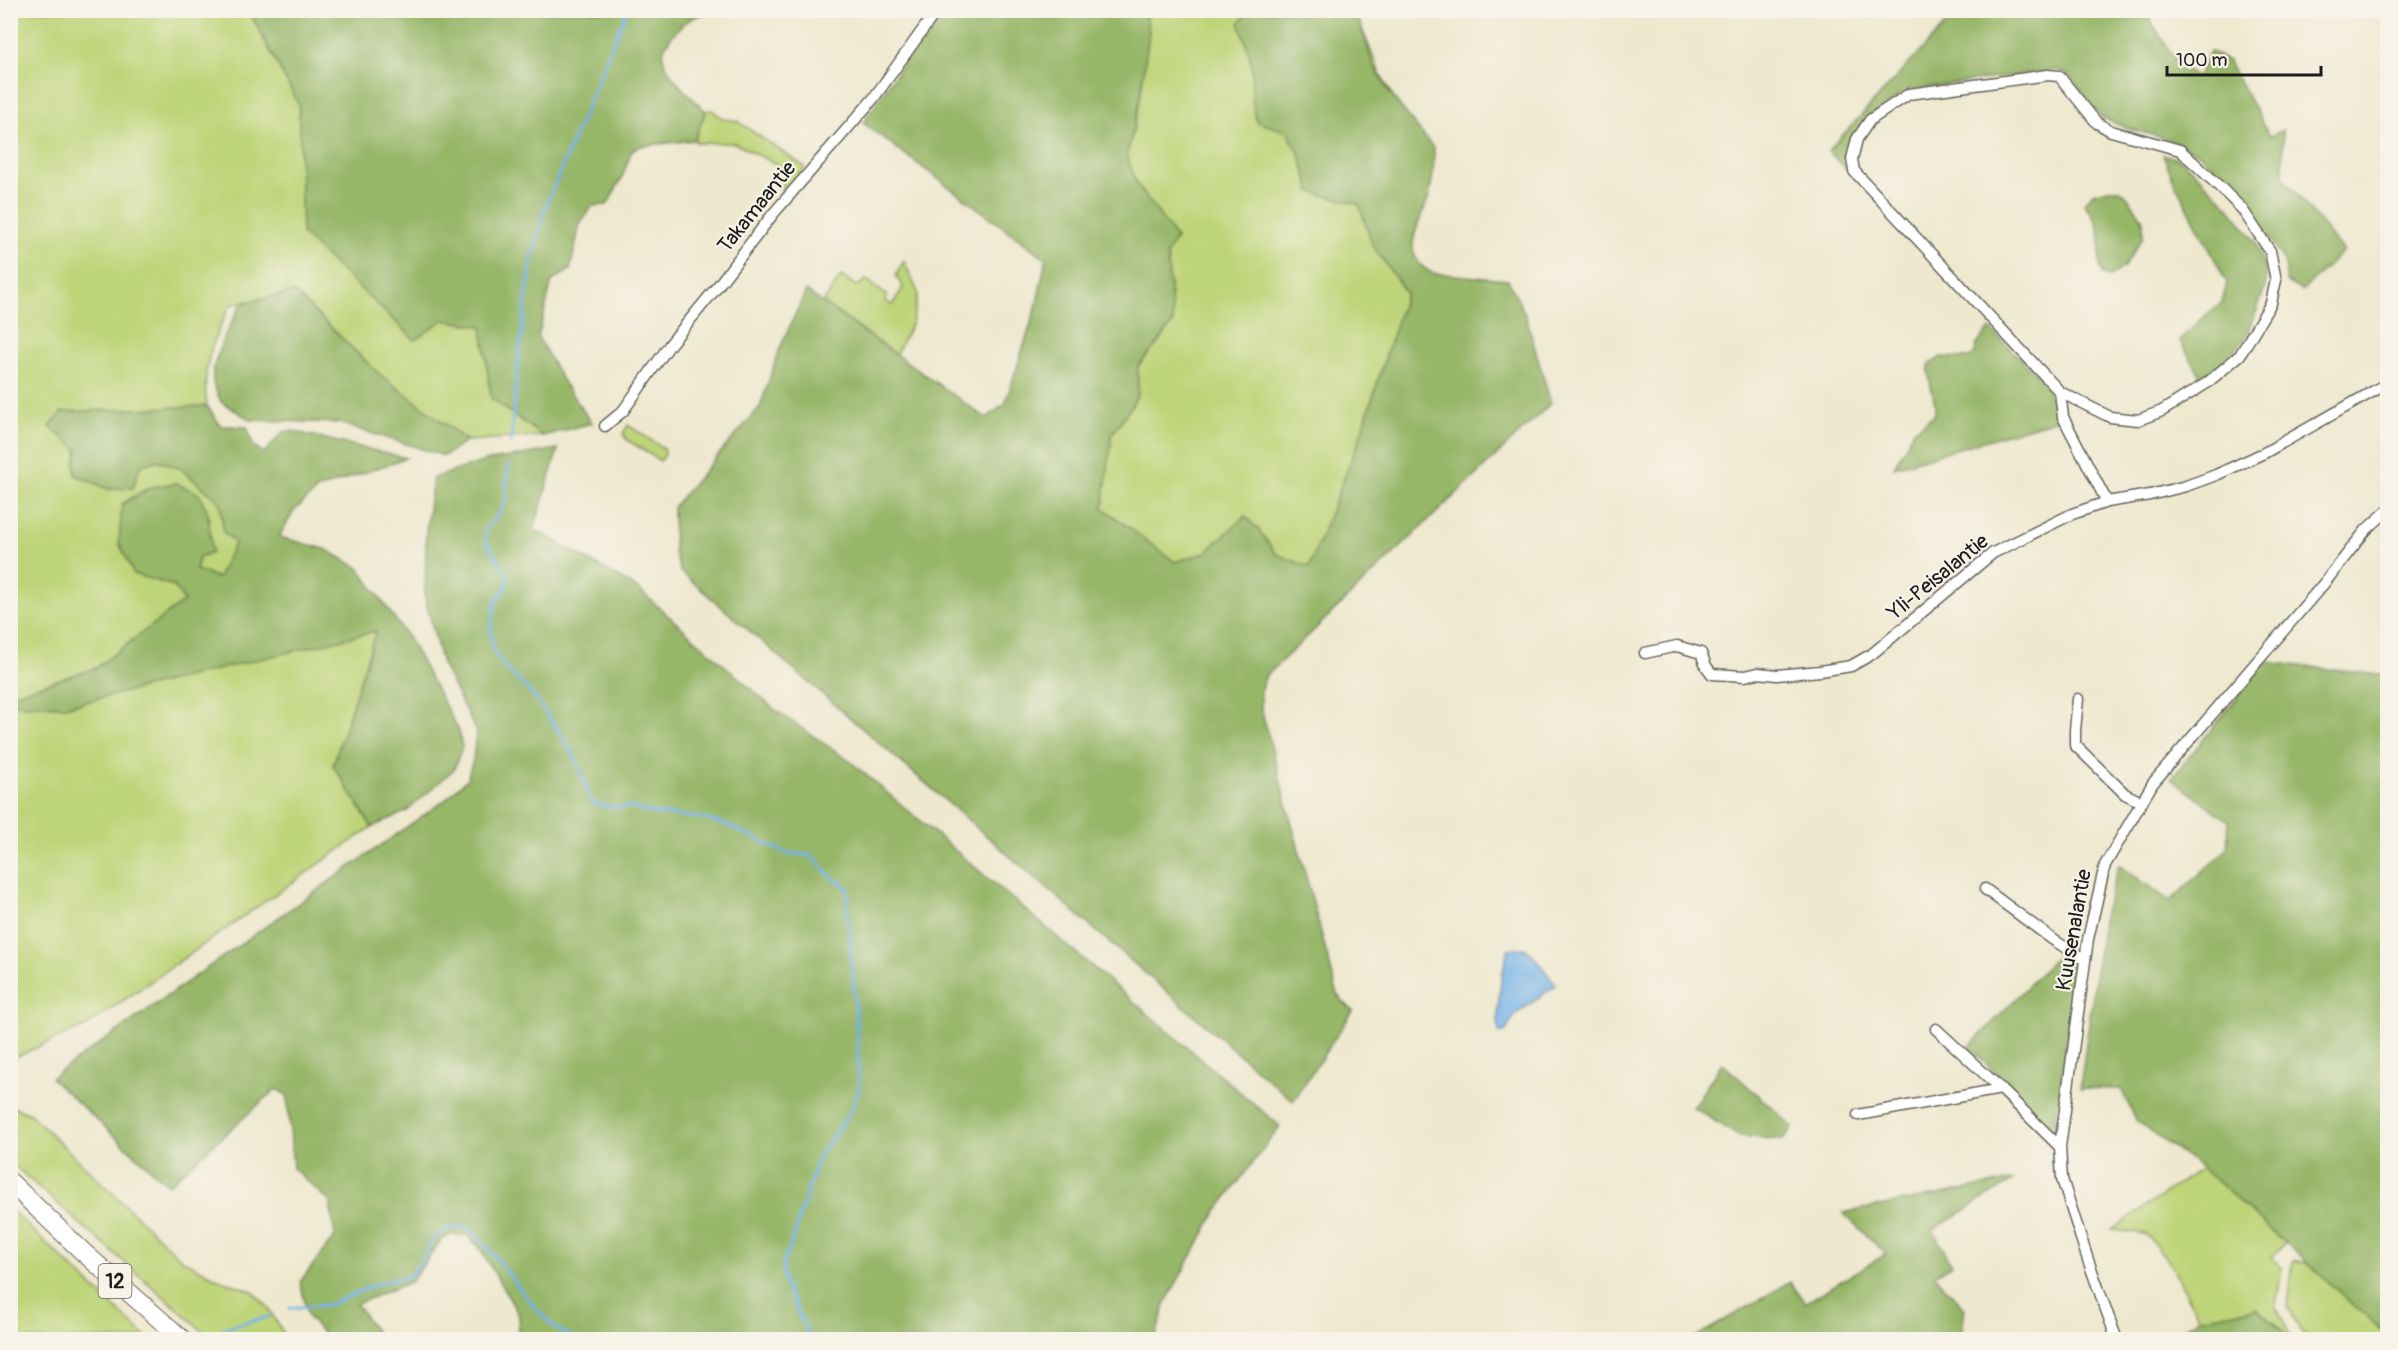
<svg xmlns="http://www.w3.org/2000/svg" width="2398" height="1350" viewBox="0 0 2398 1350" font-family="Pangolin,sans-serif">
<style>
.green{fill:#bed478;stroke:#6d784a;stroke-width:1.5}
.forest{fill:#96b668;stroke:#596942;stroke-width:1.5}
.water{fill:#75b2e7;stroke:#486782;stroke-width:1.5}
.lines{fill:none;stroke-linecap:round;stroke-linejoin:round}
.stream{stroke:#75b2e7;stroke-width:3}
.minor-casing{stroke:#66635a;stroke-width:13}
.trunk-casing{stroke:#66635a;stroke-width:20}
.minor{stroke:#fff;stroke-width:10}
.trunk{stroke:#fff;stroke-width:18}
.labels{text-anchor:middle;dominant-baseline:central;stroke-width:4.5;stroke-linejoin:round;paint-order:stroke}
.shield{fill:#f7f3e8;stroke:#5e5c59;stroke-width:1.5}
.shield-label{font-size:20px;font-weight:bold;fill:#1c1c1c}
.street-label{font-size:21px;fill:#1c1c1c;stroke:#f7f3e8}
</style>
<rect width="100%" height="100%" fill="#f7f3e8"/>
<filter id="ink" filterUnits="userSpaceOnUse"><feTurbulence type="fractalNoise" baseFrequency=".0167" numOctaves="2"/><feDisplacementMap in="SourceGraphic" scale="12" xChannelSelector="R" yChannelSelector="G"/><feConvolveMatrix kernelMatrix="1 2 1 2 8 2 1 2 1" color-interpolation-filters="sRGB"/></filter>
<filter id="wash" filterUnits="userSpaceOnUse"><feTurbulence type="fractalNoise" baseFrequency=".008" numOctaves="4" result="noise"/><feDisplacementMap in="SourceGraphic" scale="24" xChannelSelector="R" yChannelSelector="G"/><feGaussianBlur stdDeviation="1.35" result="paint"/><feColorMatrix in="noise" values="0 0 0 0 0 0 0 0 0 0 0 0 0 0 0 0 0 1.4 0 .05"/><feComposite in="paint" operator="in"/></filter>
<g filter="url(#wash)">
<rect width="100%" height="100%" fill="#eee8ce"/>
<!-- green -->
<path class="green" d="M16,11H249L299,105L302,234L443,320L482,326L491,398L543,436L467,441L377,372L294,292L230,305C213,340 201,367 207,406L62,412L79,450L75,463L76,475L108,489L133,488L140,466L158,460L181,469L220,502L224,533L236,542L219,578L196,570L199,557L176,483L148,488L122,504L134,574L174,586L184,601L96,668L10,695V31Z
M1144,11H1355L1381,76L1414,132L1289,135L1300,155L1311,192L1359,204L1372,244L1406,293L1359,440L1313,560L1309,567L1288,559L1266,675L1257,688L1225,535L1205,553L1175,562L1103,508L1112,434L1131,407L1138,393L1137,366L1159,342L1173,322L1167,253L1176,238L1136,183L1127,156L1140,100L1149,31Z
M712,110L724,119L737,121L805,167L786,193L781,190L784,178L776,164L734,143H697L694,140L706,111Z
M904,261L918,293L912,323L896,354L823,303L841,276L857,286L867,280L887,296L885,301L892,305L903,288L896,275Z
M628,425L664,449L665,455L660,461L626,439L623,434Z
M377,630L333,765L372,827L88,1025L11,1059V704L68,706Z
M11,1106L30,1114L181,1259L218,1279L252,1291L267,1306L287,1339H212L11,1163Z
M2202,1168L2285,1243L2272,1257L2282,1268L2276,1305L2292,1339L2257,1308L2199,1318L2173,1268L2146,1234L2112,1230Z
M11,1210L148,1339H11Z
M2293,1261L2308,1264L2387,1335V1339H2312L2301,1332L2288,1307Z"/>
<!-- forest -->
<path class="forest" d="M249,11H726C716,12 703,13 694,17C683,22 662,43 663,56C665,74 693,99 706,111L694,140L641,146L632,150L622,178L607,205L592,206L580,224L570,270L552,281L538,337L565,385L592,423L543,436L491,398L482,326L443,320L415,340L302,234L299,105Z
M938,11H1144L1149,31L1140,100L1127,156L1136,183L1176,238L1167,253L1173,322L1159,342L1138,366V393L1131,407L1112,434L1103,508L1175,562L1205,553L1245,516L1258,529L1276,554L1309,567L1359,440L1406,293L1372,244L1359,204L1311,192L1300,155L1288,132L1257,122C1250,104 1253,89 1252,70C1250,54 1245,38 1239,23L1249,11H1356L1373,64L1389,92L1434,149C1434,164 1433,181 1429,196C1421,222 1396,254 1432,273L1508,280L1525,314L1551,403L1265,677L1261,692V708L1338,996L1353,1011L1293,1101L680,571L674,551L673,507L760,407L780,348L806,291L986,418L1005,404L1036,308L1046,259L863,123Z
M1958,11H2144L2179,65L2198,77L2210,51L2228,61L2270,136L2283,130V177L2343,251L2302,291L2287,282L2283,259L2233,186L2200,154L2167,139L2126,128L2102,118L2069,75L2056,70L1907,90L1868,119L1848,161L1847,170L1828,151Z
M2163,154L2183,161L2223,200L2256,242L2266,271L2265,288L2247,336L2220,366L2202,378L2180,341L2200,320L2222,302L2227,283L2173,179Z
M2108,189H2119L2128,197L2143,220V237L2124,267L2110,277L2103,275C2098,266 2100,262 2100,252C2101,232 2098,219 2084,204L2093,193Z
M294,292L377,372L467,441L444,456L339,423L251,420L221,402L213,383V369L224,337L242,303Z
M1990,329L2055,392L2059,419L1894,467L1914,430L1935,414C1937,396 1926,383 1929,365L1941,357L1970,358L1975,354L1976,345Z
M207,406L221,426L247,427L253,445L264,453L283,432L292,431L406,458L318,489L294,511L279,537L325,549L359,568L409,639L459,731L462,747L454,769L407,811L372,827L333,765L376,631L68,706L11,704V695L96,668L184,601L174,586L134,574L119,543L122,504L149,488L176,483L199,494L208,513L212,552L199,557L196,570L218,578L235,542L224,533L220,502L181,469L158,460L140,466L133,488L108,489L76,475L75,463L78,450L50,427L62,412Z
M558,449L534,529L637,588L774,709L851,762L1280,1126L1216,1212L1166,1302L1155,1339H518L519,1315L479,1247L467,1235H452L441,1240L411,1282L356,1304L381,1339H328L308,1317L300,1282L335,1236L330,1202L293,1168L287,1095L276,1089L168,1185L51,1078L445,800L467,779L473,760L476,731L442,664L425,598L426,532L433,478L485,461Z
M2266,662L2387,676V1335L2202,1168L2137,1122L2121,1089L2080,1088L2104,913L2119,865L2170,901L2227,849L2229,821L2171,779Z
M2060,953L2078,963L2054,1131L1969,1047Z
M1722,1063L1793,1127L1783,1140L1738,1136L1693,1107Z
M2014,1180L1933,1230L1952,1265L1934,1275L1965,1309L1961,1339L1815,1340L1798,1337L1792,1340L1692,1339L1790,1282L1805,1303L1886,1254L1843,1213Z
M2257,1308L2290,1339H2167L2199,1318Z"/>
<!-- water -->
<path class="water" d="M1525,948L1534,956L1556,985L1515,1015L1505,1032L1499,1033C1496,1003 1501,978 1508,949Z"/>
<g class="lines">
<!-- stream -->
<path class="stream" d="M511,444L516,379L531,264L543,213L627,10
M508,465L506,500L497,517L486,529V542L509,577L505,589L496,601L491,628L493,650L505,668L536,698L566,742L579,767L589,797L593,803L608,807H629L658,814L701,818L724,824L786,853L813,856L830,876L848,888L847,906L858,1043L859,1090L851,1111L818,1157L791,1245L783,1262V1278L789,1294L811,1340
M290,1308L328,1305L380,1283L408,1277L422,1261L435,1236L450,1228H468C502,1257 522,1300 557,1329C563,1333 571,1336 578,1340
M223,1328L269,1317"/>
</g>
</g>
<g filter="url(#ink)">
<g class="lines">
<defs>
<path id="minor" d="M2060,392L2110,417L2138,420L2162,411L2207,383L2240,355L2271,303L2276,280L2270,251L2242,209L2222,189L2180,150L2111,131L2097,123L2059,76L2048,75L1909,94L1870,120L1857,139L1852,159L1854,171L2060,392L2063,417L2107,502
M605,426L623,411L671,343L717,287L773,214L873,99L937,10
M1645,653L1677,646L1701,653L1706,666L1712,674L1745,676L1758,673L1777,675L1820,671L1851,666L1872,654L1993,553L2072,514L2107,502L2150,495L2186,486L2216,475L2266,452L2388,383
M2078,699L2075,730V745L2125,794L2141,802
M1985,889L2052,939L2085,960
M1936,1029L2001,1089
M1858,1115L2001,1089L2060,1147
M2117,1340L2088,1260L2062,1179L2060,1147L2088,939L2105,865L2153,783L2326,581L2366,530L2388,510"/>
<path id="trunk" d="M10,1182L82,1251L183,1340"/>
</defs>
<!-- minor casing -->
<use href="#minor" class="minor-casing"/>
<!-- trunk casing -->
<use href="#trunk" class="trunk-casing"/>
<!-- minor -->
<use href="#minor" class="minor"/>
<!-- trunk -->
<use href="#trunk" class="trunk"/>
</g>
</g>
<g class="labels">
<!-- shield labels -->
<rect class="shield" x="98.5" y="1264" width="33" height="34" rx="4.5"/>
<g class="shield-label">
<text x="115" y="1281">12</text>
</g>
<!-- street labels -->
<g class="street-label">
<text transform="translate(757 207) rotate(-51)">Takamaantie</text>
<text transform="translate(1938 577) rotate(-39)">Yli-Peisalantie</text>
<text transform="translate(2074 930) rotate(-80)">Kuusenalantie</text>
</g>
</g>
<!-- margin -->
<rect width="2398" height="1350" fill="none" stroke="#f7f3e8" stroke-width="36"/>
<!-- scale -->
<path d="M2167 66v9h154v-9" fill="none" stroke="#1c1c1c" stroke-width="3"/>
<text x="2176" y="66" font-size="18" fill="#1c1c1c" stroke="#f7f3e8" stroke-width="4.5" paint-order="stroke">100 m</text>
</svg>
